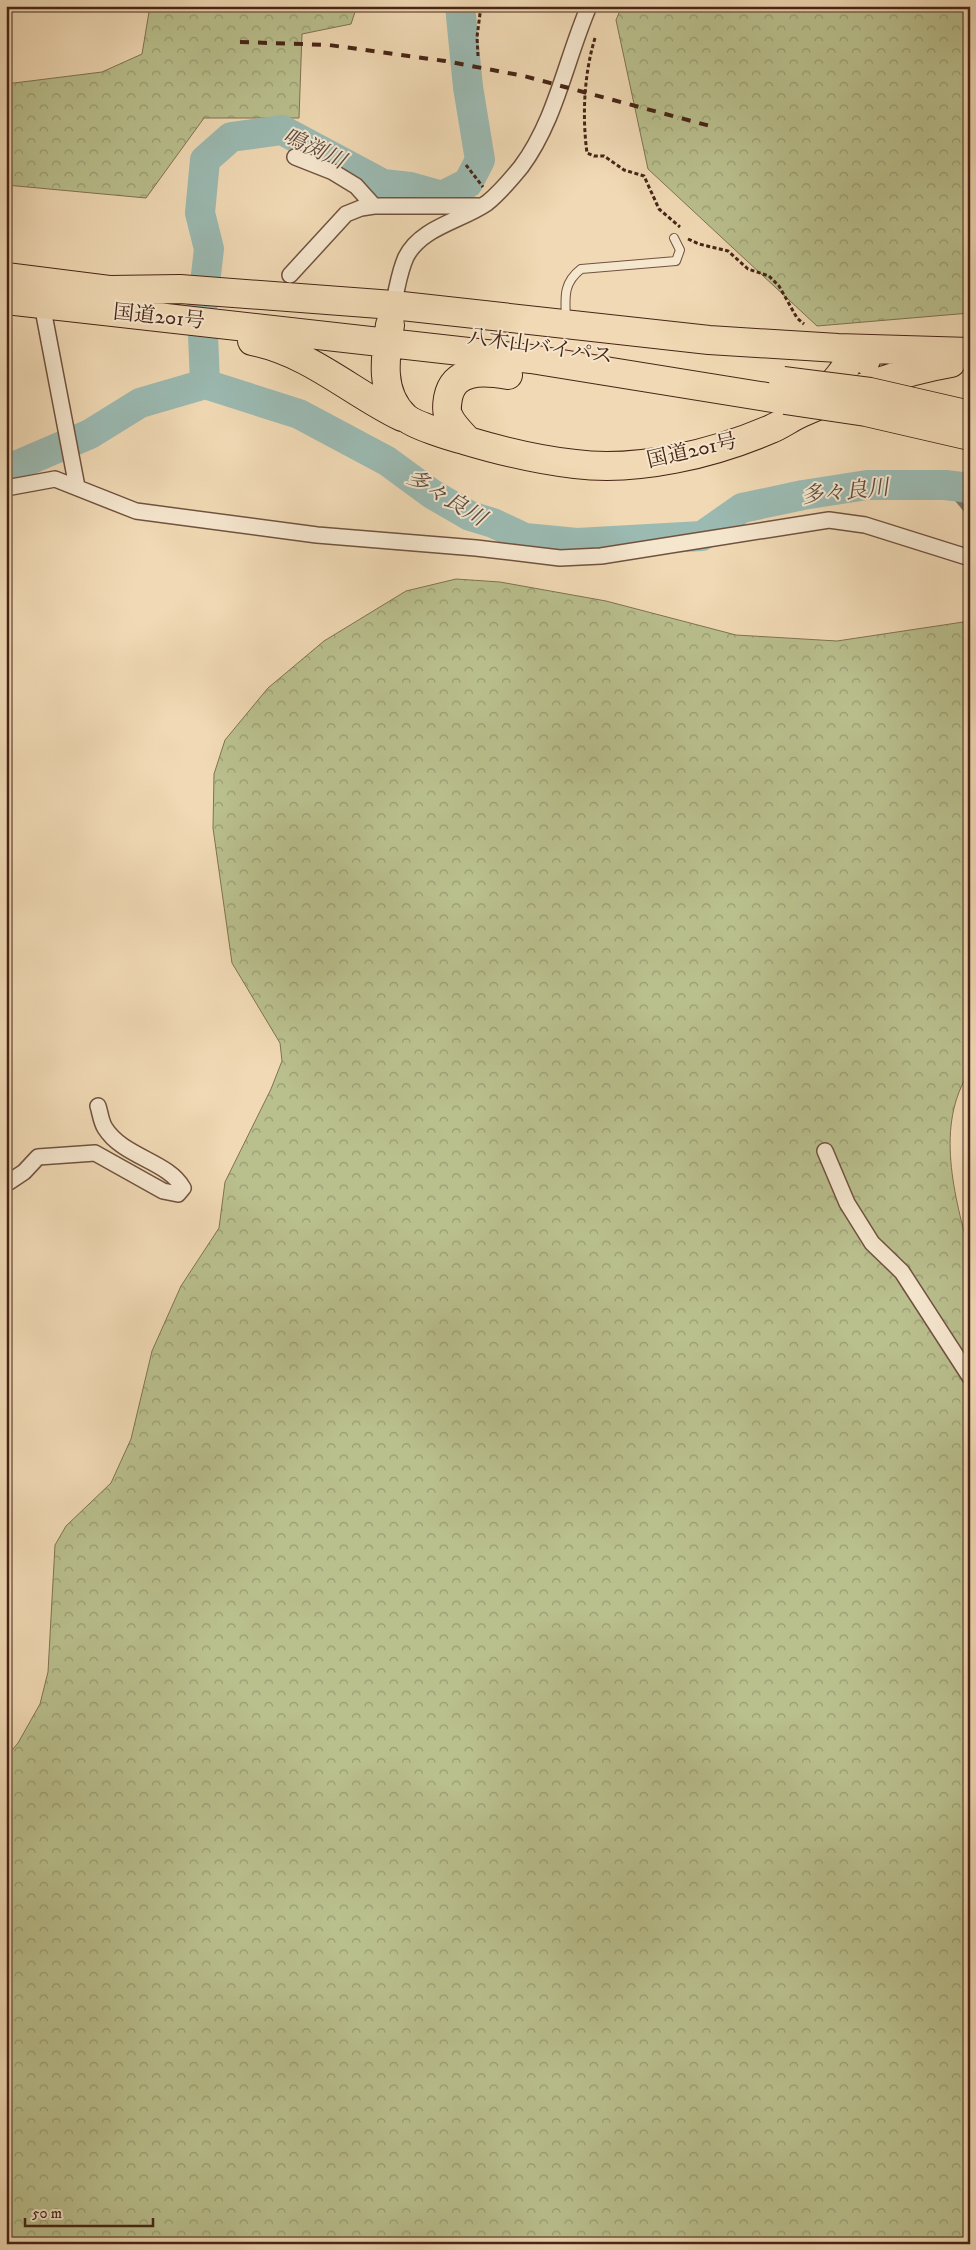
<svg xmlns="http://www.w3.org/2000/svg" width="976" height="2250" viewBox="0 0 976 2250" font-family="'IM FELL DW Pica','Noto Serif JP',serif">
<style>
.forest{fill:url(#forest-crowns);stroke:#807252}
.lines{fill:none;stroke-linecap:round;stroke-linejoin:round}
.stream{stroke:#797e74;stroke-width:5}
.river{stroke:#9bbab2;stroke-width:30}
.lane-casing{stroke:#71523e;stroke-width:10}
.street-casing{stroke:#71523e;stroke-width:18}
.highway-casing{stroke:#472516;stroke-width:30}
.path{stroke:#472516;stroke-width:3;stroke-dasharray:4 2.5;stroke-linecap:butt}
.lane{stroke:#f5e6ce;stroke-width:8}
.street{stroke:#f5e6ce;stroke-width:15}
.highway{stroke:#f0d9b4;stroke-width:28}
.rail{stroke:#472516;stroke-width:4;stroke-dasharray:9 9;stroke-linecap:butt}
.highway-bridge-casing{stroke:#472516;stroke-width:30;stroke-linecap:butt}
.highway-bridge{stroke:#f0d9b4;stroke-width:28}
.labels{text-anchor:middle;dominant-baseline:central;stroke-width:4;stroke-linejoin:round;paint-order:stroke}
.street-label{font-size:21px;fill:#472516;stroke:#f5e6ce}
.water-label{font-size:22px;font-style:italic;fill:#5c4a3d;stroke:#f5e6ce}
</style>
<defs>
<pattern id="forest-crowns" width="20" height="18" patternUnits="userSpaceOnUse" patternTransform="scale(1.25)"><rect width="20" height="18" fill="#b9bf8d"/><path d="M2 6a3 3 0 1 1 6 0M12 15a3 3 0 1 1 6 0" fill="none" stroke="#989b72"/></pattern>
</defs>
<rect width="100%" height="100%" fill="#f0d9b4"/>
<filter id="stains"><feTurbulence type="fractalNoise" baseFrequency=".004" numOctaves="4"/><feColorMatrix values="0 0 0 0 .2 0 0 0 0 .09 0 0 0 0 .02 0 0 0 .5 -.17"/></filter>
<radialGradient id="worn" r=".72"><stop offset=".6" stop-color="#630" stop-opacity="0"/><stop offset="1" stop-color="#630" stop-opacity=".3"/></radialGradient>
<!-- forest -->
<path class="forest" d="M150,6H357L351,24L302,34L299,118H204L146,198L6,185V84L102,72L142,54Z
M622,6H970V313L817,326L648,169L616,20Z
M456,579L500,582L606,601L736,635L837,641L970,621V1071C934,1125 955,1197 970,1255V2244H6V1757L18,1743L40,1704L48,1672L55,1545L66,1526L111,1483L131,1439L152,1351L181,1286L219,1228L225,1182L271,1089L282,1061L280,1043L232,963L213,828L214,774L225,740L268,688L324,641L406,591Z"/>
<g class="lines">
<!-- stream -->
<path class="stream" d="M945,485L970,515"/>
<!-- river -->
<path class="river" d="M205,384L202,309L209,249L200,213L205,160L231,137L282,130L383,184L410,187L442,196L468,183L480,160L468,87L460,6
M6,470L90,434L140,403L205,384L299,414L387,461L432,494L470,516L493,523L525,538L577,543L702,536L742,508L803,495L867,485H945L970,488"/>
<defs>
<path id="lane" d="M566,319C565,297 563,283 581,269L676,261L680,250L674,238"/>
<path id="street" d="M295,157L333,172L356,186L374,206H478
M290,275L346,214L361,208L374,206
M41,299L77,487
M393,305C397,290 399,272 406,257C421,227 461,221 487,203C498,194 512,178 521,167C556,120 566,59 589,6
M6,488L55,479L136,511L317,535L476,548L560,558L601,556L829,520L865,525L970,558
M825,1151L847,1203L872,1243L902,1272L970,1377
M6,1184L24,1172L38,1157L95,1153L163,1191L178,1194L183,1188C168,1161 123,1157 105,1128C101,1122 100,1112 98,1106"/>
<path id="highway" d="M6,277L109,290L180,289L393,305L709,340L838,348L970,352
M6,300L531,359L785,400
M390,325C385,357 379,393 405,417C413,425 452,437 464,440C501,451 537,460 575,464C638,472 713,454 771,429C781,425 790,418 801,413C849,392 898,372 951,363
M252,341C309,352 352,393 402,417
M815,400C833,385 846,371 855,349L866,360
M468,441C462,434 453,426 449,417C446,412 447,404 448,398C454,368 484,371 508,375"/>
</defs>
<!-- lane casing -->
<use href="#lane" class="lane-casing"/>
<!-- street casing -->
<use href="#street" class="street-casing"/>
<!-- highway casing -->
<use href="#highway" class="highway-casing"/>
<!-- path -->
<path class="path" d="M595,38C584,74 582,116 587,153L594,156H604L624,170L644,176L659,209L680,227
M478,56L477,37L481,6
M466,165L483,187
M688,239L699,244L728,251L748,269L769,276L779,286L797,318L804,324"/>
<!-- lane -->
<use href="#lane" class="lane"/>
<!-- street -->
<use href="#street" class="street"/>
<!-- highway -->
<use href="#highway" class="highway"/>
<!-- rail -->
<path class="rail" d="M240,42L329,45L445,61L524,76L710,126"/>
<defs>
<path id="highway-bridge" d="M783,381L870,392L970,415
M785,400L866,412L970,436"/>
</defs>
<!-- highway-bridge casing -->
<use href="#highway-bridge" class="highway-bridge-casing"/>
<!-- highway-bridge -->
<use href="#highway-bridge" class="highway-bridge"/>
</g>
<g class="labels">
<!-- street labels -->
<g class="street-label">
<text transform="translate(159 317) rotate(6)">国道201号</text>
<text transform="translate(540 347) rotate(8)">八木山バイパス</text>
<text transform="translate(692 451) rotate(-13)">国道201号</text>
</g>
<!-- water labels -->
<g class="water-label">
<text transform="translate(314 149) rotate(25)">鳴渕川</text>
<text transform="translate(845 492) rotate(-6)">多々良川</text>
<text transform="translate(446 498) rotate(31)">多々良川</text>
</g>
</g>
<!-- margin -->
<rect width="976" height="2250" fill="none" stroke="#f0d9b4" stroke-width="25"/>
<rect x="8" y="8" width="961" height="2235" fill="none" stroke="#472516" stroke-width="2.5"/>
<rect x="12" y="12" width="951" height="2225" fill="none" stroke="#472516"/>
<!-- scale -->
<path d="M25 2218v8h128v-8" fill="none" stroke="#472516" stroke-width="2.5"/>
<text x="32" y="2218" font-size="15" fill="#472516" stroke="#f5e6ce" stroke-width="4" paint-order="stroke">50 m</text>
<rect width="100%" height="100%" filter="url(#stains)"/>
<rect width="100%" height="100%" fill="url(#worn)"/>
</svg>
